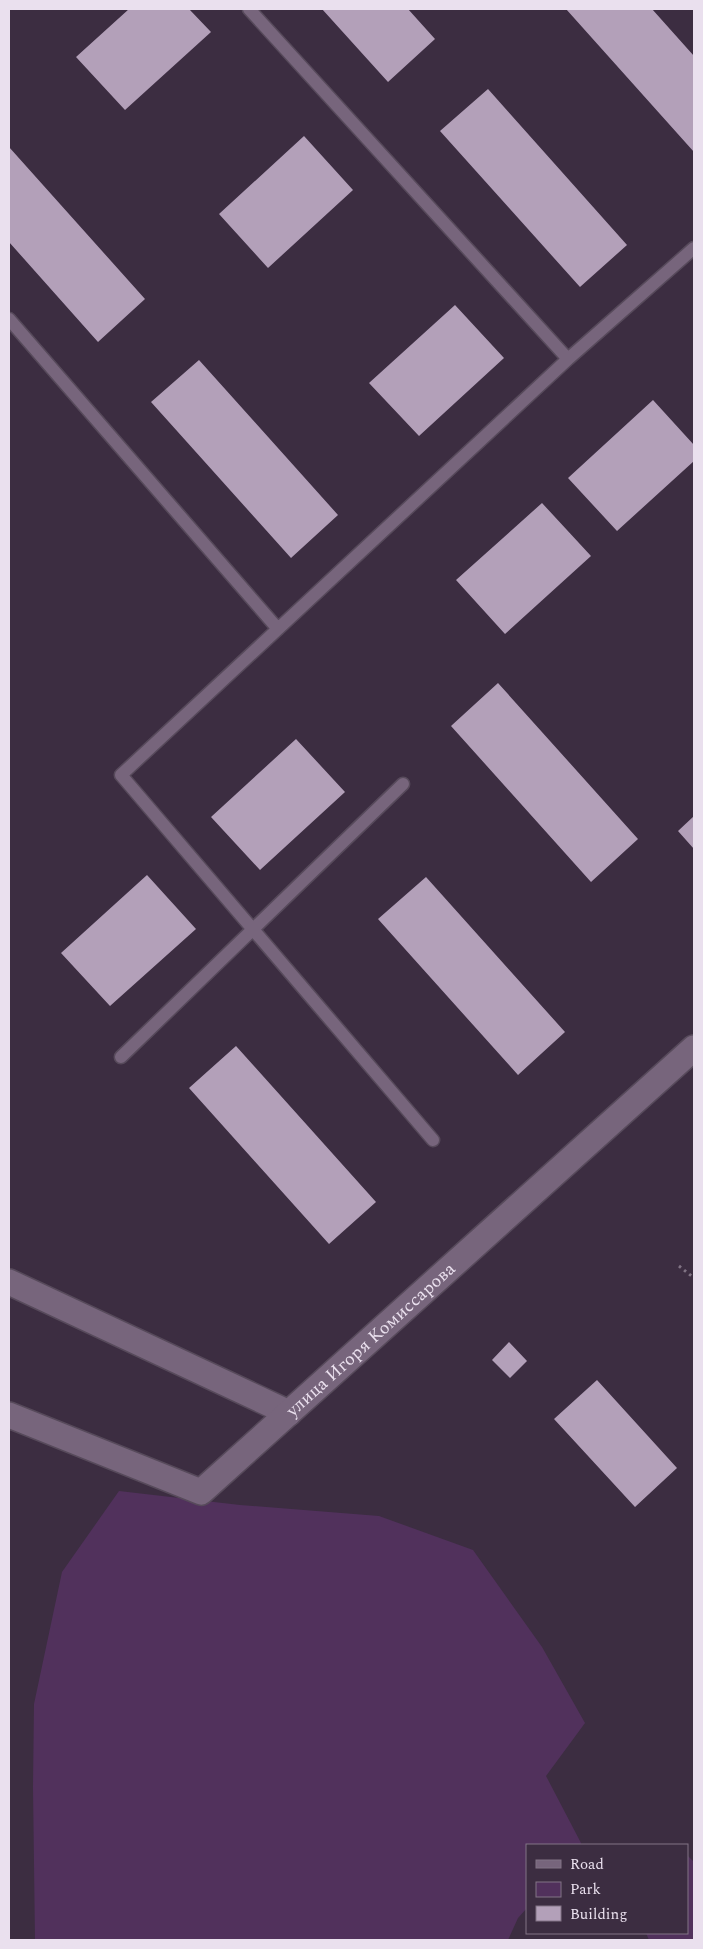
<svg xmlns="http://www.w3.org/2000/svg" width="703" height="1949" viewBox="0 0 703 1949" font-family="Spectral,serif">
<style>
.green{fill:#51315c}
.building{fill:#b3a0b9}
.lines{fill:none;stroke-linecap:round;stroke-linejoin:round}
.lane-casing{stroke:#574a5b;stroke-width:15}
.street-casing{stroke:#574a5b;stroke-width:28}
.path{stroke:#807384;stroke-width:3;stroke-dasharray:2.5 4;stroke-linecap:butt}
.lane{stroke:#77657c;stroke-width:12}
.street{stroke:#77657c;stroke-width:25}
.labels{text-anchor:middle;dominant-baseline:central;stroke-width:5;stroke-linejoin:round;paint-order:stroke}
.street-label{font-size:18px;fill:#eae0ee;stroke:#3c2d41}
</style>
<rect width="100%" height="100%" fill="#3c2d41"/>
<!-- green -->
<path class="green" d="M119,1491L240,1505L379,1516L473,1550L542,1647L585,1723L546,1776L581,1843L580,1845H527V1908L518,1918L508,1940H35L33,1787L34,1704L62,1572Z
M687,1855L694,1862V1940H649L646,1933H687Z"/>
<!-- building -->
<path class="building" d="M129,9H189L211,32L125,110L76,57Z
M322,9H408L435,39L388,82Z
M566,9H652L694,56V152Z
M488,89L627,245L580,287L440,131Z
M304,136L353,190L268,268L219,214Z
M9,147L145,299L98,342L9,242Z
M455,305L504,358L419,436L369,383Z
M199,360L338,515L291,558L151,402Z
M653,400L694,445V461L617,531L568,478Z
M542,503L591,556L505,634L456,580Z
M498,683L638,839L591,882L451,726Z
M296,739L345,792L260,870L211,817Z
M694,816V849L678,831Z
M147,875L196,929L110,1006L61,953Z
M426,877L565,1032L518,1075L378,919Z
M236,1046L376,1202L329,1244L189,1088Z
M509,1342L527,1361L510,1378L492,1360Z
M597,1380L677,1468L635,1507L554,1419Z"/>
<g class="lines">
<defs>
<path id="lane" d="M249,9L568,359
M9,319L278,629
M121,1057L403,784
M433,1140L121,775L568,359L694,248"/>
<g id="street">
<path d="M9,1282L289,1413"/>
<path id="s1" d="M9,1415L201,1492L694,1048"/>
</g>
</defs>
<!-- lane casing -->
<use href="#lane" class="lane-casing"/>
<!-- street casing -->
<use href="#street" class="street-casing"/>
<!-- path -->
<path class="path" d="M679,1266L694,1278"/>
<!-- lane -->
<use href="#lane" class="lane"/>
<!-- street -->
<use href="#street" class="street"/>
</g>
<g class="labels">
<!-- street labels -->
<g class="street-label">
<text stroke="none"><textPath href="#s1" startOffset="435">улица Игоря Комиссарова</textPath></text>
</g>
</g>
<!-- border -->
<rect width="703" height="1949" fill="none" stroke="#eae0ee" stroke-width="20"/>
<!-- legend -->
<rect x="526" y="1844" width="162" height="90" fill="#3c2d41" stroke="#827586"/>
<rect x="536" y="1860" width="25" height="8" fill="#77657c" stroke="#827586"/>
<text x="570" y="1869" font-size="15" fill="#eae0ee">Road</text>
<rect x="536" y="1882" width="25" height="15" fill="#51315c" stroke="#827586"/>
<text x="570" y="1894" font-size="15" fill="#eae0ee">Park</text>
<rect x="536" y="1906" width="25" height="15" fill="#b3a0b9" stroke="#827586"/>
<text x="570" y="1919" font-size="15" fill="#eae0ee">Building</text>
</svg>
